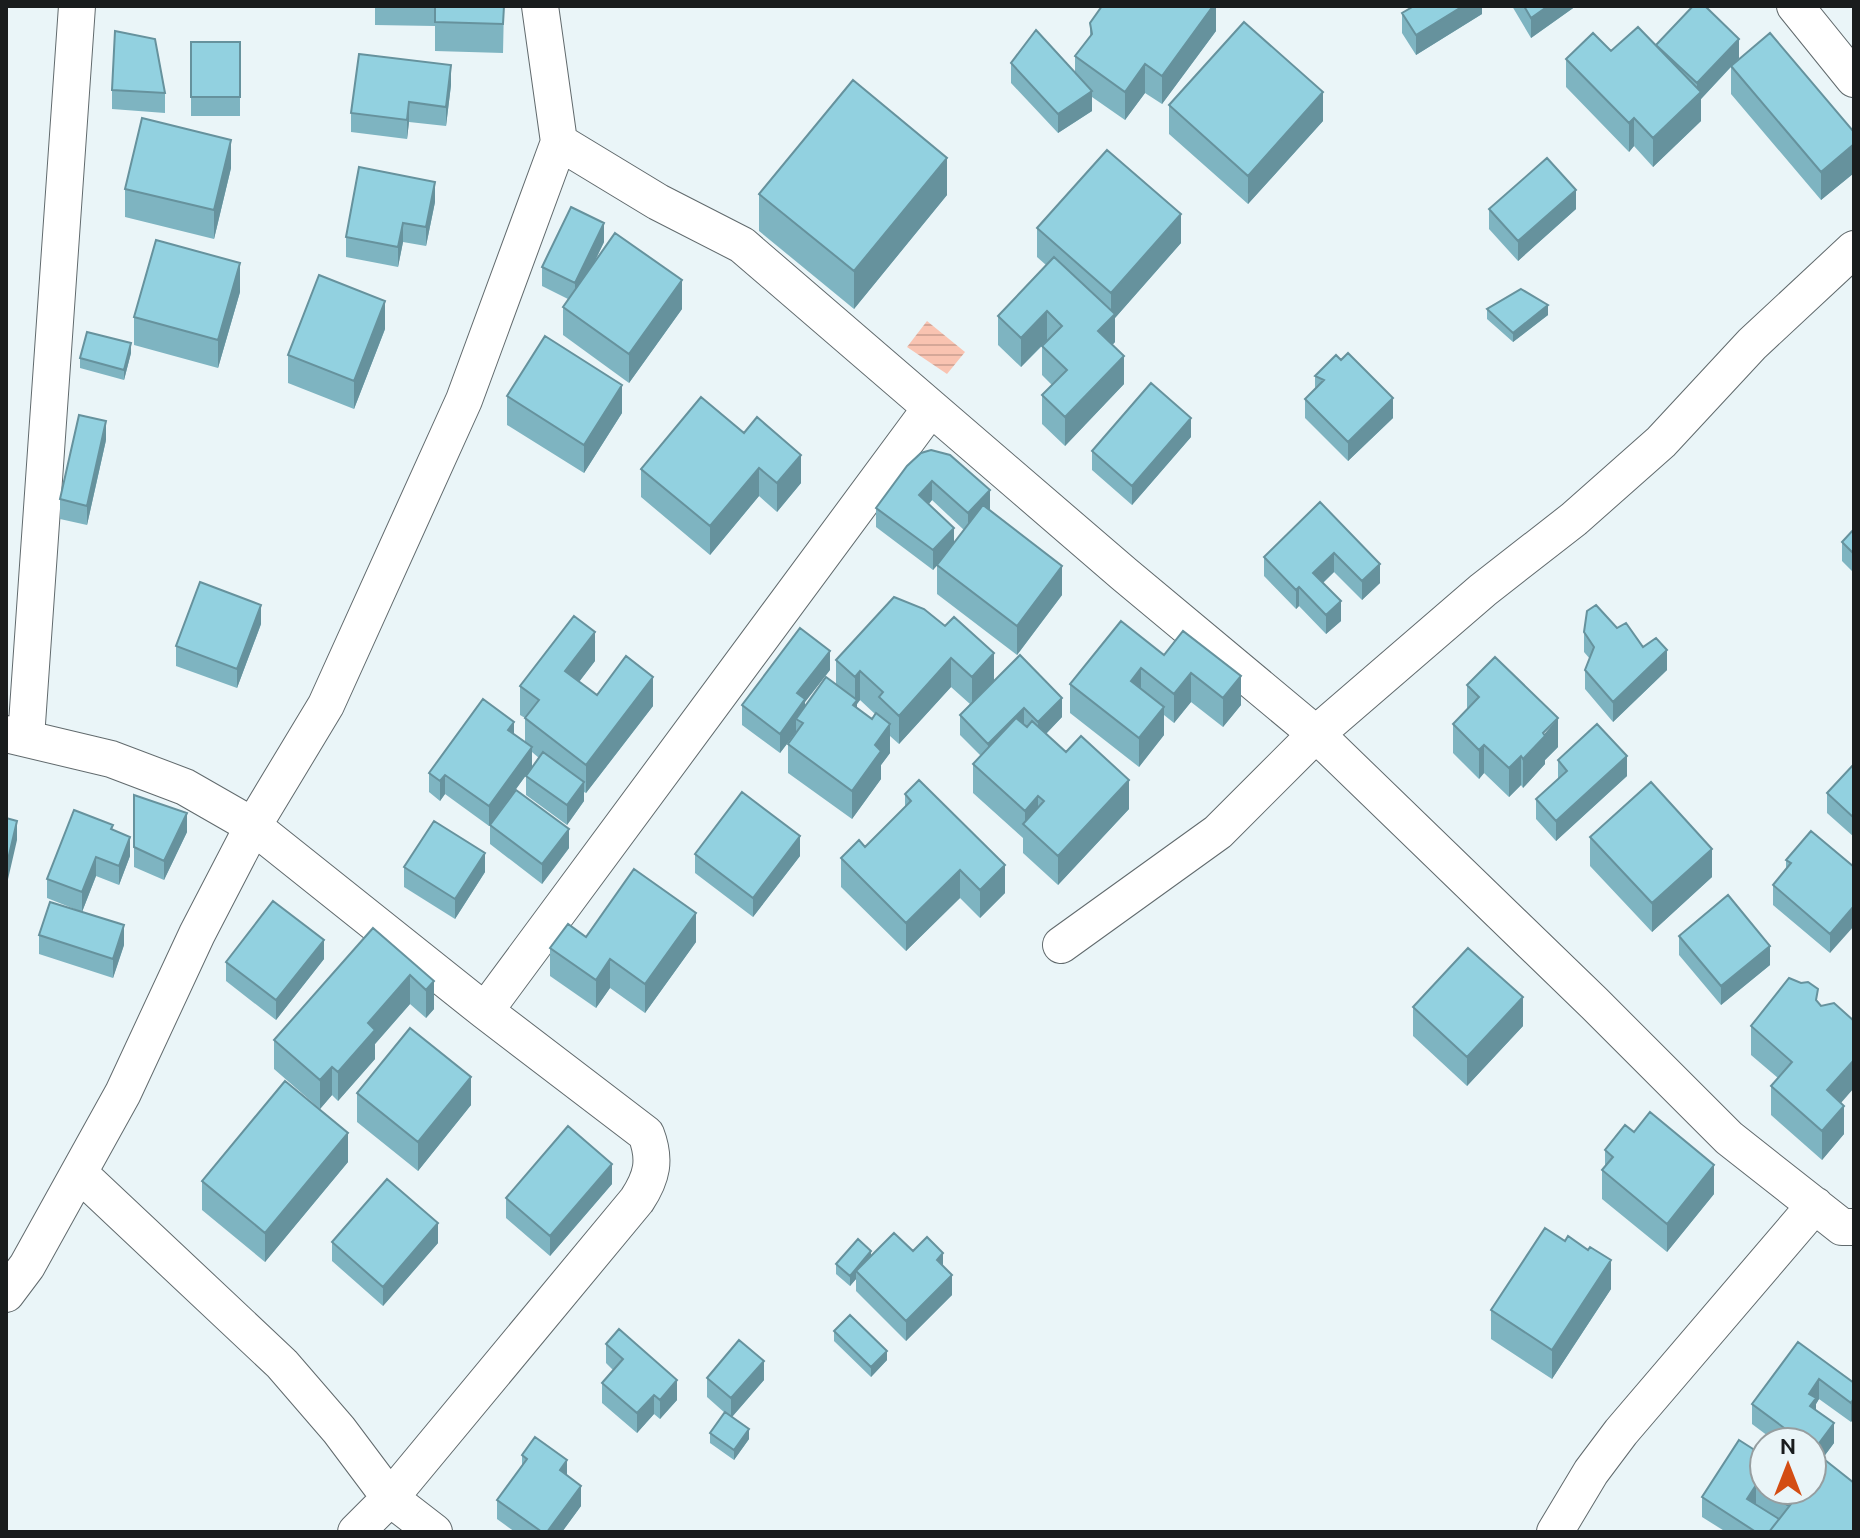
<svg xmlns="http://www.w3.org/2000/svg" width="1860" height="1538" viewBox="0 0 1860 1538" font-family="Ubuntu,sans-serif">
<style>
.water{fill:url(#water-rules)}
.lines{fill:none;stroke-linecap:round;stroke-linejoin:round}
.minor-casing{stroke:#616a6d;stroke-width:38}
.minor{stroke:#fff;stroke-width:36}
.wall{fill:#7eb4c1;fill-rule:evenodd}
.shaded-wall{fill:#66929d}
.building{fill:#92d1e0;stroke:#66929d;stroke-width:2}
</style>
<defs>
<pattern id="water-rules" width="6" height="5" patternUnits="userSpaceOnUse" patternTransform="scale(2)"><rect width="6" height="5" fill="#f9c3b1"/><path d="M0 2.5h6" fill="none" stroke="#d5a798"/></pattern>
</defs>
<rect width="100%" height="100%" fill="#eaf5f8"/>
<!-- water -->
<path class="water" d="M927,321L965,352L947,374L907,347Z"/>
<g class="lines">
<defs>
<path id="minor" d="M540,6L559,142
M1795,6L1854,79
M6,734L111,759L185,787L253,826L326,705L464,400L559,142L658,202L742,245L1124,574L1316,734L1594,1003L1729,1138L1842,1227H1854
M26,738L77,6
M1061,945L1218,832L1316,734L1483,590L1574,519L1661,442L1752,344L1854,249
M79,1173L282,1364L339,1430L390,1498L434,1532
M6,1294L27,1266L123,1093L197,934L253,826L485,1011L930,409
M356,1532L390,1498L637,1200C652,1177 656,1160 646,1134L485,1011
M1555,1532L1591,1472L1621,1432L1815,1205"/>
</defs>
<!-- minor casing -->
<use href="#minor" class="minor-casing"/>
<!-- minor -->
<use href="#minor" class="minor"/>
</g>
<!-- wall -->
<path class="wall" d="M375,6H504L503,53L435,51V26L375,25Z
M1216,6V31L1162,104L1145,93L1125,120L1092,97V111L1058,133L1011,83V63L1075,73V56L1090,37V23Z
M1482,6V14L1416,55L1402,33V13Z
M1512,6H1576L1531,38Z
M191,42H240V116H191Z
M1656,46L1739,58L1854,132V173L1821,200L1731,94V67L1701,99V121L1653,167L1634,146L1629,152L1566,87V59Z
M451,85L446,126L409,122L407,139L351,132V113Z
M112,90L165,93V113L112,109Z
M1169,105L1323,121L1248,204L1169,134Z
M231,168L214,239L125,217V189Z
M759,194L947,195L854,309L759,231Z
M435,202L426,246L403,242L398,267L346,257V237Z
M1489,209H1576L1518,261L1489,229Z
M1037,228L1181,243L1115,318V342L1112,345L1124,384L1065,446L1042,424V395L1052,385L1042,375V346L1047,341L1021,367L998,345V316L1046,265L1037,257Z
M604,242L595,261L682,309L629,383L563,335V307L568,299L542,286V267Z
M240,292L218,368L134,345V317Z
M1487,309L1548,315L1513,342L1487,319Z
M385,329L354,409L288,383V355Z
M131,353L124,380L80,368V358Z
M1315,376L1393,418L1348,461L1305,418V399L1315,389Z
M507,396L622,413L584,473L507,425Z
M744,433L801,483L777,512L759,496L710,555L641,497V469Z
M1191,437L1132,505L1092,470V451Z
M106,440L87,525L60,519V499Z
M907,466L990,509L989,510L1062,595L1017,655L937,594V565L933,570L876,527V508ZM932,500L964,530L954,543L929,504Z
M1320,502L1380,583L1362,600L1334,572L1323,583L1341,621L1326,634L1299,606L1296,609L1264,576V557Z
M1854,529V573L1842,561V542Z
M894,597L994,681L1062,717L1046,734L1129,809L1058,885L1023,853V838L973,793V764L981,756L960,735V715L970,704L951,687L899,744L890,736V753L881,765V779L852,819L788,773V744L796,732L780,753L742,725V705L830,670L805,702V705L836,684V660ZM860,700L875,714L872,719L857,708V704Z
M261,624L237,688L176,666V646Z
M1617,628L1643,647L1667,670L1613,722L1585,689V670L1590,659L1584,652V632Z
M1164,655L1241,705L1223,727L1191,702L1174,723L1164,715V735L1139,767L1070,713V684Z
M595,661L579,682L597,695L653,706L586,793L584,792V801L567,825L526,795V776L539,758L532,752V767L489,826L445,794L440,801L429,792V773L514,734L525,742V718L520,715V686Z
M1467,685L1558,747L1545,760V764L1523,788L1521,785L1509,797L1484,773L1479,779L1453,753V724L1467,709Z
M1558,760L1627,776L1556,841L1536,819V799L1558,780Z
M1854,764V837L1827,813V793Z
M905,794L1005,893L980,918L960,898L906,951L841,887V858L865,847L905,807Z
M134,795L187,832L164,880L134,867Z
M490,825L569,848L542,884L490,844Z
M113,830L130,856L119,885L96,876L82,912L47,898V879Z
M1590,837L1712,877L1652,932L1590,866Z
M695,854L800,856L753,917L695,873Z
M1786,860L1854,867L1830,953L1773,905V885L1786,869Z
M404,867L485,872L455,919L404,887Z
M373,928L434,981V1009L426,1018L410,1004L375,1044V1059L338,1101L332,1095L320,1109L274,1069V1040Z
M39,935L124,945L113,978L39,954Z
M1679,936L1770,965L1721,1005L1679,955Z
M586,937L696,942L645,1013L610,988L596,1008L550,976V948Z
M324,959L276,1020L226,981V962Z
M1413,1007L1523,1026L1467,1086L1413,1036Z
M1751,1026L1841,1103L1844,1134L1822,1160L1771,1115V1086L1778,1078L1751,1055Z
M357,1093L471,1105L418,1171L357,1122Z
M1605,1150L1714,1194L1667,1252L1602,1199V1170L1605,1167Z
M348,1162L265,1262L202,1210V1181Z
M612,1184L550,1256L506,1218V1198Z
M1565,1241L1611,1289L1552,1379L1491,1339V1310Z
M332,1242L438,1243L383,1306L332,1261Z
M913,1251L952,1295L906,1341L856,1291V1279L850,1286L836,1274V1264L871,1256Z
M834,1331L887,1360L871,1377L834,1341Z
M1798,1342L1854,1383V1418L1851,1422L1819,1399L1816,1404V1410L1834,1443L1814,1470L1812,1468V1442H1776L1752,1424V1404Z
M606,1344L677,1400L660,1419L654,1414L637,1433L602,1403V1383L613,1370L606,1363Z
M707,1378L764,1380L732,1417L749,1439L734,1460L710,1443V1433L725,1413L707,1397Z
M1739,1440L1854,1532H1726L1702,1517V1497Z
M522,1455L567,1476L581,1506L562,1532H515L497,1519V1500L522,1467Z"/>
<!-- shaded-wall -->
<path class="shaded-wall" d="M1213,6H1216V31L1162,104V76Z
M1463,6H1482V14L1416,55V35Z
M1548,6H1576L1531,38V18Z
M1739,39V58L1701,99V121L1653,167V138L1697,96V83Z
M1145,64V93L1125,120V92Z
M451,65V85L446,126V107Z
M1092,91V111L1058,133V114Z
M1323,92V121L1248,204V176Z
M409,102V122L407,139V120Z
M1634,118V146L1629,152V123Z
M231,140V168L214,239V210Z
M1854,144V173L1821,200V172Z
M947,158V195L854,309V271Z
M435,182V202L426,246V227Z
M1576,190V209L1518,261V241Z
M1181,214V243L1115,318V342L1098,360V331L1111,317V293Z
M403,223V242L398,267V247Z
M604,223V242L575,302V283Z
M240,263V292L218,368V340Z
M682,280V309L629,383V354Z
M385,301V329L354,409V381Z
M1548,305V315L1513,342V333Z
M1047,311V340L1021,367V338Z
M131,343V353L124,380V370Z
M1124,356V384L1065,446V417Z
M622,385V413L584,473V445Z
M1393,398V418L1348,461V442Z
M1191,418V437L1132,505V486Z
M106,421V440L87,525V506Z
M801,455V483L777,512V483Z
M759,468V496L710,555V526Z
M932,481V500L919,515V495Z
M990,490V509L968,533V513Z
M954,528V547L933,570V550Z
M1334,553V572L1313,592V573Z
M1380,564V583L1362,600V581Z
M1062,566V595L1017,655V626Z
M1299,587V606L1296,609V590Z
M1341,601V621L1326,634V615Z
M261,605V624L237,688V669Z
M595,632V661L565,700V671Z
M1667,650V670L1613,722V702Z
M830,651V670L805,702V719H796V732L780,753V734L797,693Z
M994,653V682L972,706V677Z
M951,658V687L899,744V716Z
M1141,668V696L1131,681Z
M860,671V700L857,704V728L853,705L855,702V677Z
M1191,673V702L1174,723V694Z
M1241,676V705L1223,727V698Z
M653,677V706L586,793V765Z
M1062,698V717L1038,742V722Z
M1164,707V735L1139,767V738Z
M1024,708V728L988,763V744Z
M1558,718V747L1545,760V764L1523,788V759Z
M514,722V741L508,730Z
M890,724V753L881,765V779L852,819V791L875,745Z
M1484,745V773L1479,779V750Z
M532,747V767L489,826V806Z
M1521,756V785L1509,797V768Z
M1627,756V776L1556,841V821Z
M445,775V794L440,801V781Z
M1129,780V809L1058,885V856Z
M584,782V801L567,825V805Z
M1038,796V825H1025V811Z
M187,813V832L164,880V861Z
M17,821V840L6,888V868Z
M569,829V848L542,884V864Z
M800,836V856L753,917V898Z
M130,837V856L119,885V866Z
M1712,849V877L1652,932V903Z
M485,853V872L455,919V899Z
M96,857V876L82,912V892Z
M1005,865V893L980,918V890Z
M960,870V898L906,951V923Z
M1854,906V926L1830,953V934Z
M696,913V942L645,1013V984Z
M124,925V945L113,978V959Z
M324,940V959L276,1020V1000Z
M1770,946V965L1721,1005V986Z
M610,959V988L596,1008V980Z
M410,975V1004L375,1044V1059L338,1101V1072L368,1023Z
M434,981V1009L426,1018V990Z
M1523,997V1026L1467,1086V1057Z
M1854,1060V1088L1827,1119V1090Z
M332,1067V1095L320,1109V1080Z
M471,1077V1105L418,1171V1142Z
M1844,1106V1134L1822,1160V1131Z
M348,1133V1162L265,1262V1233Z
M612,1164V1184L550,1256V1236Z
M1714,1165V1194L1667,1252V1224Z
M438,1223V1243L383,1306V1287Z
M871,1251V1261L856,1271V1279L850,1286V1276Z
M943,1253V1273L937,1260Z
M1611,1260V1289L1552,1379V1350Z
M952,1275V1295L906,1341V1321Z
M887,1351V1360L871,1377V1367Z
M764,1361V1380L731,1418V1398Z
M1819,1379V1399L1816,1404V1418L1810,1425L1809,1394Z
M677,1380V1400L660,1419V1400Z
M654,1395V1414L637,1433V1413Z
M1854,1398V1418L1851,1422V1403Z
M1834,1423V1443L1814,1470V1450Z
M749,1429V1439L734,1460V1450Z
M567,1460V1479L560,1470Z
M1756,1485V1504L1747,1499Z
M581,1486V1506L562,1532H547Z"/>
<!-- building -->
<path class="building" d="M435,6H504L503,24L435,22Z
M1102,6H1213L1162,76L1145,64L1125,92L1075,56L1092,34L1090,23Z
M1414,6H1463L1416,35L1402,13Z
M1524,6H1548L1531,18Z
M1693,6H1705L1739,39L1697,83L1656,45Z
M1244,22L1323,92L1248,176L1169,105Z
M1638,27L1701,92L1653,138L1634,118L1629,123L1566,59L1593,33L1611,51Z
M1036,30L1092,91L1058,114L1011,63Z
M115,31L155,39L165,93L112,90Z
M1770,33L1854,132V144L1821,172L1731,66Z
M191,42H240V97H191Z
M359,54L451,65L446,107L409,102L407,120L351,113Z
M853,80L947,158L854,271L759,194Z
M142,118L231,140L214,210L125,189Z
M1107,150L1181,214L1111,293L1037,228Z
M1547,158L1576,190L1518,241L1489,209Z
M359,167L435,182L426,227L403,223L398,247L346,237Z
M571,207L604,223L575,283L542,267Z
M615,233L682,280L629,354L563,307Z
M156,240L240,263L218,340L134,317Z
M1054,257L1115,314L1098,331L1124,356L1065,417L1042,395L1067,370L1042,346L1062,326L1047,311L1021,338L998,316Z
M319,275L385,301L354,381L288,355Z
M1521,289L1548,305L1513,333L1487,309Z
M87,332L131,343L124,370L80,358Z
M545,336L622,385L584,445L507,396Z
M1348,353L1393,398L1348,442L1305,399L1324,380L1315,376L1336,355L1341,360Z
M1151,383L1191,418L1132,486L1092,451Z
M701,397L744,433L757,417L801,455L777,483L759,468L710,526L641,469Z
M79,415L106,421L87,506L60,499Z
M931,450L950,455L990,490L968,513L932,481L919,495L954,528L933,550L876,508L907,466L921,453Z
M1320,502L1380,564L1362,581L1334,553L1313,573L1341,601L1326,615L1299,587L1296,590L1264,557Z
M983,505L1062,566L1017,626L937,565Z
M1854,529V554L1842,542Z
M200,582L261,605L237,669L176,646Z
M894,597L924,609L945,626L954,617L994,653L972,677L951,658L899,716L879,697L883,692L860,671L855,677L836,660Z
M1596,605L1617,628L1626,623L1643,647L1656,638L1667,650L1613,702L1585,670L1594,647L1584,632L1587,611Z
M574,616L595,632L565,671L597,695L626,656L653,677L586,765L525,718L539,700L520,686Z
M1121,621L1164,655L1183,631L1241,676L1223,698L1191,673L1174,694L1141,668L1131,681L1164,707L1139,738L1070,684Z
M800,628L830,651L797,693L805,699L780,734L742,705Z
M1020,655L1062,698L1038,722L1024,708L988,744L960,715Z
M1495,657L1558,718L1543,733L1545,736L1523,759L1521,756L1509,768L1484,745L1479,750L1453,724L1479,697L1467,685Z
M826,677L857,700L853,705L872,719L876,713L890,724L875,745L881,751L852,791L788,744L803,723L796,719Z
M483,699L514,722L508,730L532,747L489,806L445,775L440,781L429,773Z
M1016,718L1027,727L1032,721L1066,752L1081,736L1129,780L1058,856L1023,824L1044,801L1038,796L1025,811L973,764Z
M1597,724L1627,756L1556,821L1536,799L1567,771L1558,760Z
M543,752L584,782L567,805L526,776Z
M1854,764V818L1827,793Z
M919,780L1005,865L980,890L960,870L906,923L841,858L859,840L865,847L911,801L905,794Z
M1651,782L1712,849L1652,903L1590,837Z
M516,790L569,829L542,864L490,825Z
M742,792L800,836L753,898L695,854Z
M134,795L187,813L164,861L134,847Z
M74,810L113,825L111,829L130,837L119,866L96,857L82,892L47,879Z
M6,818L17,821L6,868Z
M434,821L485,853L455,899L404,867Z
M1811,831L1854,867V906L1830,934L1773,885L1791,863L1786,860Z
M634,869L696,913L645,984L610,959L596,980L550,948L568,924L586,937Z
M1728,895L1770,946L1721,986L1679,936Z
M273,901L324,940L276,1000L226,962Z
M50,902L124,925L113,959L39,935Z
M373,928L434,981L426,990L410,975L368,1023L375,1030L338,1072L332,1067L320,1080L274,1040Z
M1468,948L1523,997L1467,1057L1413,1007Z
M1789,978L1801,983L1808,982L1818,989L1816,1000L1821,1006L1834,1003L1854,1021V1060L1827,1090L1844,1106L1822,1131L1771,1086L1792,1062L1751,1026Z
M410,1028L471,1077L418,1142L357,1093Z
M285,1081L348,1133L265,1233L202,1181Z
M1650,1112L1714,1165L1667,1224L1602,1170L1613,1157L1605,1150L1625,1125L1634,1132Z
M568,1126L612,1164L550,1236L506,1198Z
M387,1179L438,1223L383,1287L332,1242Z
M1545,1228L1565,1241L1568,1236L1588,1250L1590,1247L1611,1260L1552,1350L1491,1310Z
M894,1233L913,1251L927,1237L943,1253L937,1260L952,1275L906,1321L856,1271Z
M858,1239L871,1251L850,1276L836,1264Z
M850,1315L887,1351L871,1367L834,1331Z
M619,1329L677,1380L660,1400L654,1395L637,1413L602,1383L623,1359L606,1344Z
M739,1340L764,1361L731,1398L707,1378Z
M1798,1342L1854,1383V1398L1851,1403L1819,1379L1809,1394L1816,1398L1810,1406L1834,1423L1814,1450L1812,1449V1442H1803L1752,1404Z
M725,1412L749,1429L734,1450L710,1433Z
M535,1437L567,1460L560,1470L581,1486L547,1532H542L497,1500L527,1459L522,1455Z
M1739,1440L1764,1456V1490L1756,1485L1747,1499L1779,1519L1769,1532H1756L1702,1497Z
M1825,1460L1854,1483V1532H1769L1802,1490H1812V1477Z
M1764,1490H1799L1789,1506Z"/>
<!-- border -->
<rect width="1860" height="1538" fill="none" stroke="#191c1d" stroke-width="16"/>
<!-- north arrow -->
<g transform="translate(1788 1466)"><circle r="38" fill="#eaf5f8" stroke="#969ea0" stroke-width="2"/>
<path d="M0-6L14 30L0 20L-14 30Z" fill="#d34d13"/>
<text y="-12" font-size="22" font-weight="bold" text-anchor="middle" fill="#191c1d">N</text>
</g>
</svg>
